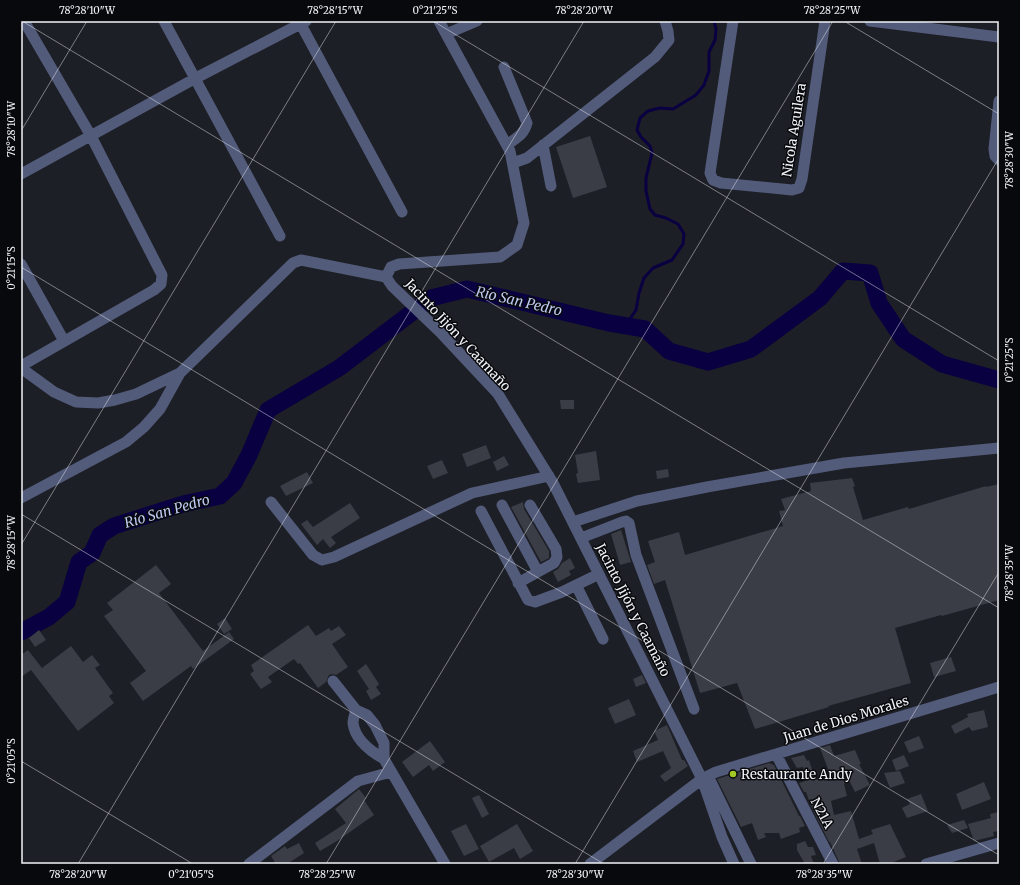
<svg xmlns="http://www.w3.org/2000/svg" width="1020" height="885" viewBox="0 0 1020 885" font-family="Merriweather,serif">
<style>
.lines{fill:none;stroke-linecap:round;stroke-linejoin:round}
.stream{stroke:#080041;stroke-width:3}
.river{stroke:#080041;stroke-width:17}
.building{fill:#3a3d45}
.minor{stroke:#535b7a;stroke-width:11}
.ticks{fill:none;stroke:#f1f3f8;stroke-width:1;stroke-opacity:0.45}
.poi-dot{fill:#a3c926;stroke:#08090c;stroke-width:1.5}
.labels{text-anchor:middle;dominant-baseline:central;stroke-width:3;stroke-linejoin:round;paint-order:stroke}
.street-label{font-size:13px;fill:#f1f3f8;stroke:#08090c}
.poi-label{font-size:13px;fill:#f1f3f8;stroke:#08090c;text-anchor:start}
.water-label{font-size:14px;font-style:italic;fill:#becaf1;stroke:#08090c}
.neatline{fill:none;stroke:#f1f3f8;stroke-width:1.5}
.ticks-label{font-size:10px;text-anchor:middle;fill:#f1f3f8}
</style>
<rect width="100%" height="100%" fill="#1d1f26"/>
<g class="lines">
<!-- stream -->
<path class="stream" d="M625,326L636,310L639,293L644,278L653,268L672,260L683,244L684,234L678,224L666,218L655,215L650,209L646,191V178L652,153L650,146L641,137L637,130L640,118L648,111L660,108L673,109L696,95L704,85L709,71V52L715,40L716,29L714,21"/>
<!-- river -->
<path class="river" d="M21,632L49,617L67,602L79,562L92,553L100,535L114,526L183,504L220,496L234,483L249,455L268,410L339,368L431,298L467,289L609,323L645,329L669,351L708,362L751,349L820,298L843,271L870,273L879,303L903,339L942,364L999,380"/>
</g>
<!-- building -->
<path class="building" d="M590,136L607,187L573,198L556,147Z
M560,400H574V409H561Z
M486,445L491,458L467,467L462,454Z
M596,451L600,480L578,483L576,474L578,473L575,455Z
M504,456L509,465L497,471L493,462Z
M442,460L448,473L433,479L427,466Z
M668,469L669,477L657,479L656,471Z
M307,472L313,483L286,496L280,486Z
M852,478L855,486L853,487L863,520L908,507L909,509L986,486V487L999,484V600L942,616L941,615L895,628L911,683L828,706L829,707L755,729L737,683L700,693L665,580L654,584L647,565L655,562L648,541L679,532L685,555L783,526L779,511L785,510L781,499L811,491L810,483Z
M523,502L524,509L549,551V558L541,562L511,507Z
M350,503L360,518L331,537L336,543L330,548L323,539L317,545L301,524L307,520L313,527Z
M621,530L631,562L620,565L611,534Z
M570,558L575,568L569,571L571,575L558,582L553,572L558,569L562,563Z
M156,565L171,584L159,593L203,651L229,632L234,639L193,669L191,666L143,701L130,683L146,671L104,616L113,610L107,603Z
M225,618L232,629L224,634L217,624Z
M308,625L316,636L329,628L331,631L339,626L346,635L332,644L348,667L336,675L332,674L329,675L326,682L318,688L300,663L298,664L294,659L268,677L272,682L261,689L250,674L254,671L251,665Z
M39,630L46,640L35,647L29,638Z
M71,646L83,662L92,655L100,665L95,668L113,693L109,696L114,703L78,731L31,670L21,677V655L28,650L42,668Z
M951,657L956,671L934,677L930,663Z
M366,664L379,684L376,687L381,694L371,700L366,691L369,689L357,671Z
M642,675L646,683L636,687L633,679Z
M629,699L636,715L615,724L608,708Z
M984,710L988,727L972,731L969,727L955,734L951,726L968,717L967,714Z
M667,725L682,760H684L688,766L665,782L660,776L671,768L663,751L637,762L633,751L658,740L654,731Z
M919,736L924,748L909,753L904,742Z
M430,741L445,762L433,771L429,765L413,777L402,762Z
M830,745L834,756L855,750L861,764H859L870,785L855,792L850,782L844,784L847,796L831,801L834,815L851,811L859,839L873,834L871,830L890,824L906,857L889,864H880L874,843L857,849L862,864H840L830,842H829L811,806L806,792H804L799,783L808,780L803,767L797,768L791,758L804,755L807,761L809,760L815,779L830,774L820,748Z
M904,755L909,766L896,771L892,760Z
M769,763L774,765L799,816H800L805,826L799,828L800,832L781,839L779,833H764L766,837L758,840L752,823L741,827L717,779Z
M900,771L905,783L890,788L884,773Z
M984,782L991,799L962,810L956,794Z
M359,789L366,798L364,800L374,815L337,841L320,851L315,843L346,823L335,809Z
M921,794L928,811L907,818L902,808L910,804L907,799Z
M479,795L489,814L482,818L472,798Z
M999,812V831L993,832L994,836L974,841L968,824L991,818L990,814Z
M964,820L968,828L952,833L947,825Z
M466,824L479,849L464,856L451,831Z
M517,824L533,851L520,859L514,848L489,862L480,846Z
M805,841L808,847H813L816,855L811,856L814,864H805L797,850V844Z
M299,843L304,853L287,864H276L271,856L285,846L287,849Z"/>
<g class="lines">
<!-- minor -->
<path class="minor" d="M164,21L280,236
M299,21L402,212
M439,21L510,151L524,223L517,245L500,257L399,264L391,267L386,277L392,286L440,332L498,394L553,483L702,779L722,837L734,864
M733,21L710,173L713,180L721,183L792,190L799,188L802,179L825,21
M870,21L999,37
M446,34L477,21
M504,67L527,123C524,135 516,138 507,145
M999,101L994,149L995,156L999,160
M543,145L551,186
M513,163L527,158L655,57L669,40L668,31L665,21
M21,174L196,78L306,21
M21,264L64,341
M21,366L154,290L161,284L162,275L91,136L24,21
M21,368L54,392L76,402L98,403L115,400L136,394L180,373L293,263L301,260L386,277
M21,498L126,442L144,427L160,409L180,373
M271,502L313,555L322,560L334,557L472,493L549,476
M502,505L538,572
M481,511L528,600L535,602L562,592L599,574
M573,522L637,501L707,487L844,463L999,448
M581,538L622,522L626,521L629,523L636,555L694,709
M518,583L554,563L557,557L556,549L530,505
M576,585L603,639
M333,681L356,710L367,715L375,725L384,743V759L445,864
M356,710C355,714 353,719 353,723C355,740 370,751 384,759
M776,754L833,864
M708,776L751,864
M249,864L358,781L391,772
M590,864L702,779L716,772L999,687
M926,864L999,843"/>
</g>
<!-- ticks -->
<path class="ticks" d="M22,21L999,608M433,21L999,361M844,21L999,114M21,131L87,21M21,267L999,855M21,514L604,864M21,545L336,21M21,761L193,864M78,864L584,21M326,864L833,21M575,864L999,158M823,864L999,572"/>
<!-- markers -->
<circle class="poi-dot" cx="733" cy="774" r="4"/>
<g class="labels">
<!-- street labels -->
<g class="street-label">
<text transform="translate(794 130) rotate(-81)">Nicola Aguilera</text>
<text transform="translate(458 335) rotate(47)">Jacinto Jijón y Caamaño</text>
<text transform="translate(633 610) rotate(63)">Jacinto Jijón y Caamaño</text>
<text transform="translate(846 719) rotate(-17)">Juan de Dios Morales</text>
<text transform="translate(822 813) rotate(62)">N21A</text>
</g>
<!-- poi labels -->
<g class="poi-label">
<text x="741" y="774">Restaurante Andy</text>
</g>
<!-- water labels -->
<g class="water-label">
<text transform="translate(519 301) rotate(13)">Río San Pedro</text>
<text transform="translate(167 511) rotate(-16)">Río San Pedro</text>
</g>
</g>
<!-- border -->
<rect width="1020" height="885" fill="none" stroke="#08090c" stroke-width="44"/>
<rect x="22" y="22" width="976" height="841" class="neatline"/>
<g class="ticks-label">
<text x="87" y="14">78°28'10"W</text>
<text x="335" y="14">78°28'15"W</text>
<text x="435" y="14">0°21'25"S</text>
<text x="584" y="14">78°28'20"W</text>
<text x="832" y="14">78°28'25"W</text>
<text transform="translate(11 129) rotate(-90)" y="4">78°28'10"W</text>
<text transform="translate(1009 160) rotate(-90)" y="4">78°28'30"W</text>
<text transform="translate(11 268) rotate(-90)" y="4">0°21'15"S</text>
<text transform="translate(1009 360) rotate(-90)" y="4">0°21'25"S</text>
<text transform="translate(11 543) rotate(-90)" y="4">78°28'15"W</text>
<text transform="translate(1009 573) rotate(-90)" y="4">78°28'35"W</text>
<text transform="translate(11 761) rotate(-90)" y="4">0°21'05"S</text>
<text x="78" y="878">78°28'20"W</text>
<text x="191" y="878">0°21'05"S</text>
<text x="327" y="878">78°28'25"W</text>
<text x="575" y="878">78°28'30"W</text>
<text x="824" y="878">78°28'35"W</text>
</g>
</svg>
